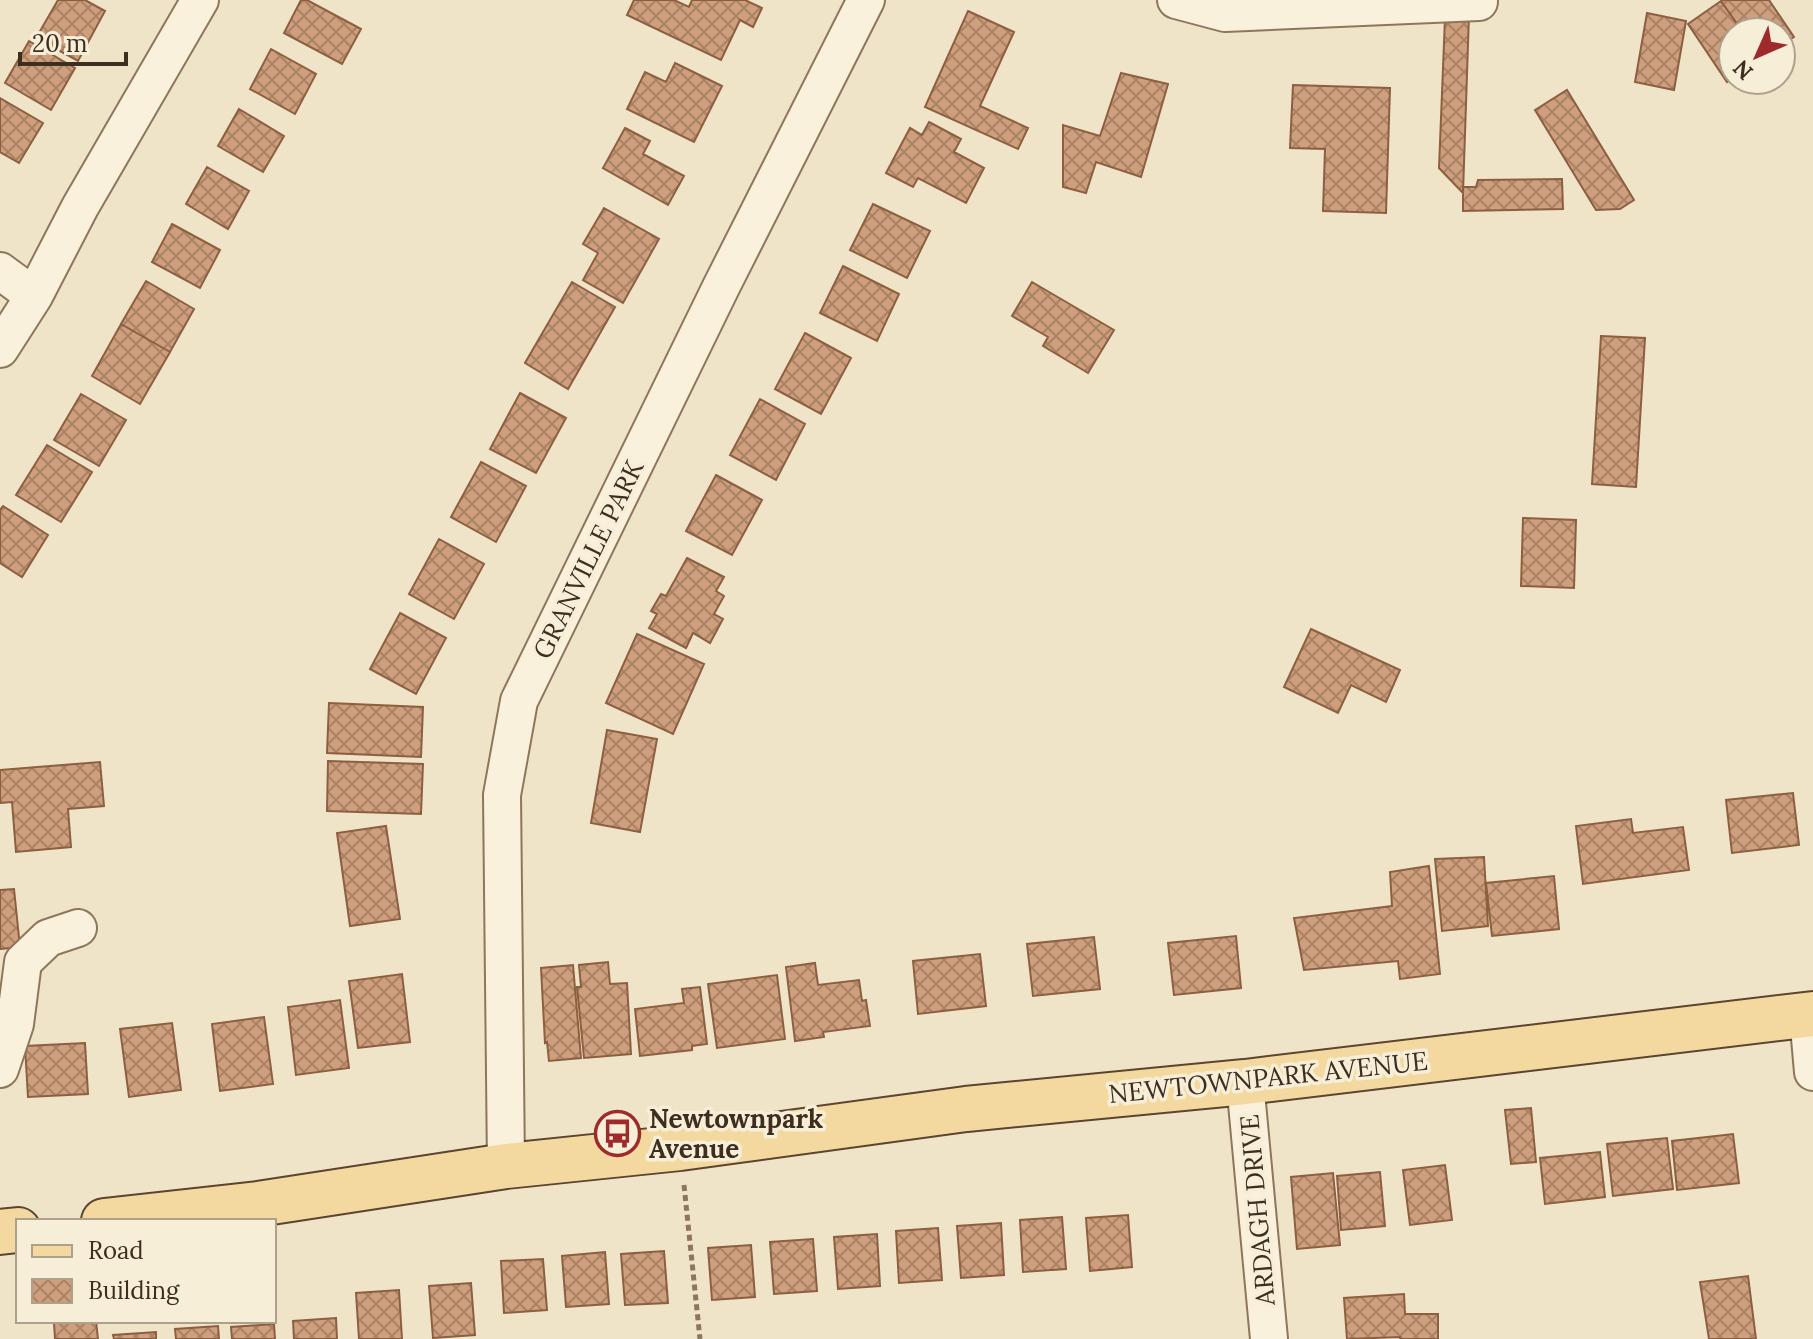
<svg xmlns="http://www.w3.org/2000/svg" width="1813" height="1339" viewBox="0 0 1813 1339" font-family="Lora,serif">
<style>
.building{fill:url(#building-cross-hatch);stroke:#8d5f41;stroke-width:2}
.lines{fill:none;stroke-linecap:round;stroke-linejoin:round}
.minor-casing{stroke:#8d765c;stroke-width:40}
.major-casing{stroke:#5b4430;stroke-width:48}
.path{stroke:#8d765c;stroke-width:5;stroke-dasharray:6 4;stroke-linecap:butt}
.minor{stroke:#faf1dc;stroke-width:36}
.major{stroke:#f3d9a0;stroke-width:44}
.labels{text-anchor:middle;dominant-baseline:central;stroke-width:7;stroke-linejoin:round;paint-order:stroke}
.street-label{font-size:26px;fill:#3d2e20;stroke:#f7eed8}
.poi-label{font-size:26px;font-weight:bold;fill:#3d2e20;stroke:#f7eed8;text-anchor:start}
</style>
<defs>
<pattern id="building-cross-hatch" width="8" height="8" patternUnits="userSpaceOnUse" patternTransform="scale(2)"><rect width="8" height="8" fill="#cf9f7d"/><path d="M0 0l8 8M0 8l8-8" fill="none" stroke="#a98266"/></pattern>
</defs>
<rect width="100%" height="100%" fill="#f0e4c8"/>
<!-- building -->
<path class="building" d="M58,0H85L105,11L78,61L36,38Z
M301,0H307L361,29L342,64L284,33Z
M634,0H674L689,7L692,0H745L762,8L753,27L740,20L721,60L627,15Z
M1723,0H1769L1794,37L1781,45V32H1743L1721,1Z
M1721,1L1743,32H1733V78L1727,82L1688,24Z
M968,11L1014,32L980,106L1028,128L1018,149L925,107Z
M1647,13L1686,21L1674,90L1635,82Z
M1469,15L1463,193L1439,168L1445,18Z
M29,41L75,68L51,110L5,83Z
M271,49L316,74L295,114L250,89Z
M675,63L722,86L694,142L627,109L645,72L666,82Z
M1121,73L1168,84L1141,177L1096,162L1086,193L1063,187V125L1100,136Z
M1293,85L1390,88L1386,213L1323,211L1325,149L1290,148Z
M1567,90L1634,200L1620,209L1596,210L1535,110Z
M0,98L43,123L19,163L0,152Z
M239,109L284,136L263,172L218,146Z
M929,122L961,139L954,152L984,168L966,203L918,178L913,187L886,173L910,128L922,135Z
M625,128L650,141L643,154L684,176L668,205L603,168Z
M207,167L249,191L228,229L186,204Z
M1562,179L1563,209L1463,211V187H1476L1478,180Z
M873,204L930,231L907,278L850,250Z
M604,208L659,239L623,303L583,280L598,253L583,244Z
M172,224L220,250L200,288L152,262Z
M843,266L899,294L877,341L820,313Z
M146,281L194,309L170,352L121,324Z
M572,282L615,307L568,389L525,363Z
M1032,282L1114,330L1088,373L1043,346L1048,337L1012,316Z
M121,324L170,352L140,404L92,376Z
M805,333L851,358L821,414L775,389Z
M1601,336L1645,338L1636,487L1592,484Z
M520,393L566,418L536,473L490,449Z
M81,394L126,420L99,466L54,440Z
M760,399L805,424L776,480L730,455Z
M47,445L92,472L61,522L16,495Z
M481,462L526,486L496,542L451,517Z
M716,475L762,500L732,555L686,531Z
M3,506L48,535L22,577L0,563V510Z
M1523,518L1576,520L1574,588L1521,586Z
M439,539L484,564L454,619L409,594Z
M687,558L724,577L716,591L724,596L714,614L723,619L710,643L693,633L686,648L649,628L657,614L651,611L661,594L666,596Z
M400,613L446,638L416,694L370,669Z
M1311,629L1400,670L1386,702L1351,685L1338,713L1284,687Z
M637,634L704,664L673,734L606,703Z
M329,703L423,707L421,757L327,753Z
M607,730L657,739L640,832L591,823Z
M328,761L423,764L421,814L327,811Z
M100,762L104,806L68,809L71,847L16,852L12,802L0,803V770Z
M1793,793L1799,845L1732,853L1726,800Z
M1631,819L1633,833L1683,827L1689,870L1583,884L1576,826Z
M386,826L400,919L350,926L337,833Z
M1484,857L1488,926L1442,931L1435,859Z
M1429,866L1440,974L1400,979L1398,961L1304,970L1294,918L1392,906L1390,872Z
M1554,876L1559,929L1492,936L1486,883Z
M14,889L20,947L0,949V890Z
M1236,936L1241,988L1174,995L1168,943Z
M1094,937L1100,989L1033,996L1027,944Z
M980,954L986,1006L918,1014L913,961Z
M608,962L610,984L627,983L631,1054L584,1058L577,987H581L579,965Z
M815,963L818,985L859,980L862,1001L866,1000L870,1026L823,1032L824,1037L795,1041L786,967Z
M573,965L581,1058L549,1061L547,1042L545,1043L541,968Z
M402,974L410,1042L358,1048L349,981Z
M777,975L785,1039L717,1048L708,984Z
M700,987L707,1044L692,1046V1050L640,1056L635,1009L684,1003L682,989Z
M340,1000L349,1068L296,1075L288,1007Z
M264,1017L273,1084L220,1091L212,1024Z
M172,1023L181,1090L129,1097L120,1029Z
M85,1043L88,1094L28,1097L25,1046Z
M1531,1108L1536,1162L1511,1164L1505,1110Z
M1733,1134L1739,1183L1677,1190L1672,1141Z
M1667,1138L1673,1189L1613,1196L1607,1144Z
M1600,1152L1605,1197L1545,1204L1540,1158Z
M1445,1165L1452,1220L1410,1225L1403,1170Z
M1380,1172L1385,1226L1341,1230L1337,1176Z
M1333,1173L1340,1245L1297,1249L1291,1177Z
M1128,1215L1132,1267L1090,1271L1086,1218Z
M1062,1217L1066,1269L1023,1272L1020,1220Z
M1001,1223L1004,1275L961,1278L957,1226Z
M938,1228L942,1280L899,1283L896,1231Z
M877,1234L880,1286L838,1289L834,1237Z
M813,1239L817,1291L774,1294L770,1242Z
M751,1245L755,1297L712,1300L708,1248Z
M664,1251L668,1303L625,1305L621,1254Z
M605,1252L609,1304L566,1307L562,1256Z
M543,1259L547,1310L504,1313L501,1261Z
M1748,1276L1756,1339H1709L1700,1282Z
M471,1283L475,1335L433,1338L429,1286Z
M399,1290L402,1339H359L356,1293Z
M1404,1294L1405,1314H1438V1339H1400V1337L1347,1339L1344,1298Z
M336,1318L337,1339H294L293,1321Z
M81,1321H96L98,1339H55L54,1323Z
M274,1324L275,1339H232L231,1327Z
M218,1326L219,1339H176L175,1329Z
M156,1332V1339H114L113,1335Z"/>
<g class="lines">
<defs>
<path id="minor" d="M1176,0L1225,13L1479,2
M0,271L34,296
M0,349L34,296L80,207L200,0
M1808,1015L1813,1072
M0,1069L15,1024L23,962L48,938L78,928
M1245,1082L1269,1339
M506,1166L502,795L519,701L721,287L866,0"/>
<path id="major" d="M104,1221L258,1204L506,1166L680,1148L966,1109L1245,1082L1813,1014
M0,1232L18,1230"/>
</defs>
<!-- minor casing -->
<use href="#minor" class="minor-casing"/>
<!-- major casing -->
<use href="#major" class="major-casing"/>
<!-- path -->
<path class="path" d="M684,1185L700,1339"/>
<!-- minor -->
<use href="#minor" class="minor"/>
<!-- major -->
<use href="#major" class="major"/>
</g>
<!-- icons -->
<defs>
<symbol id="bus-ring" viewBox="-11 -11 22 22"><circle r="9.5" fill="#f7eed8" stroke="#9e2a2b" stroke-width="1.5"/><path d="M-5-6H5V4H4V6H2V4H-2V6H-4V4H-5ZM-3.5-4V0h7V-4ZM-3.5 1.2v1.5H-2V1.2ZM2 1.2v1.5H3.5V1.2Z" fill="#9e2a2b"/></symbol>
</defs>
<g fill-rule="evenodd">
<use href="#bus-ring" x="592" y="1108" width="51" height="51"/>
</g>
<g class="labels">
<!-- street labels -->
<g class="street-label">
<text transform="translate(588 559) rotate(-64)">GRANVILLE PARK</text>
<text transform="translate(1268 1077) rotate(-6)">NEWTOWNPARK AVENUE</text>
<text transform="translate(1257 1210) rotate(-95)">ARDAGH DRIVE</text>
</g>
<!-- poi labels -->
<g class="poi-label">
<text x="649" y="1118">Newtownpark<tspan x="649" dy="30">Avenue</tspan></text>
</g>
</g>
<!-- legend -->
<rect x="16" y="1219" width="260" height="104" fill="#f7eed8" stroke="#ada18e" stroke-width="2"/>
<rect x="32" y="1245" width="40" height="12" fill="#f3d9a0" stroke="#ada18e" stroke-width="2"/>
<text x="88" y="1259" font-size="24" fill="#3d2e20">Road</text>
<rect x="32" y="1279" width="40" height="24" fill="url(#building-cross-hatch)" stroke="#ada18e" stroke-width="2"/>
<text x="88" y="1299" font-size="24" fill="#3d2e20">Building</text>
<!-- north arrow -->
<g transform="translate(1757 56) rotate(225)"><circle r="38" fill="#f7eed8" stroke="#ada18e" stroke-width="2"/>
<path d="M0-6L14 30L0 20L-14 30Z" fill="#9e2a2b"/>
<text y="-12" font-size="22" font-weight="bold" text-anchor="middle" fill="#3d2e20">N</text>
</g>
<!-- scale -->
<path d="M20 52v12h106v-12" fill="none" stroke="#3d2e20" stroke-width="4"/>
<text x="32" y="52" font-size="24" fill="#3d2e20" stroke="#f7eed8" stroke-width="6" paint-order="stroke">20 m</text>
</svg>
